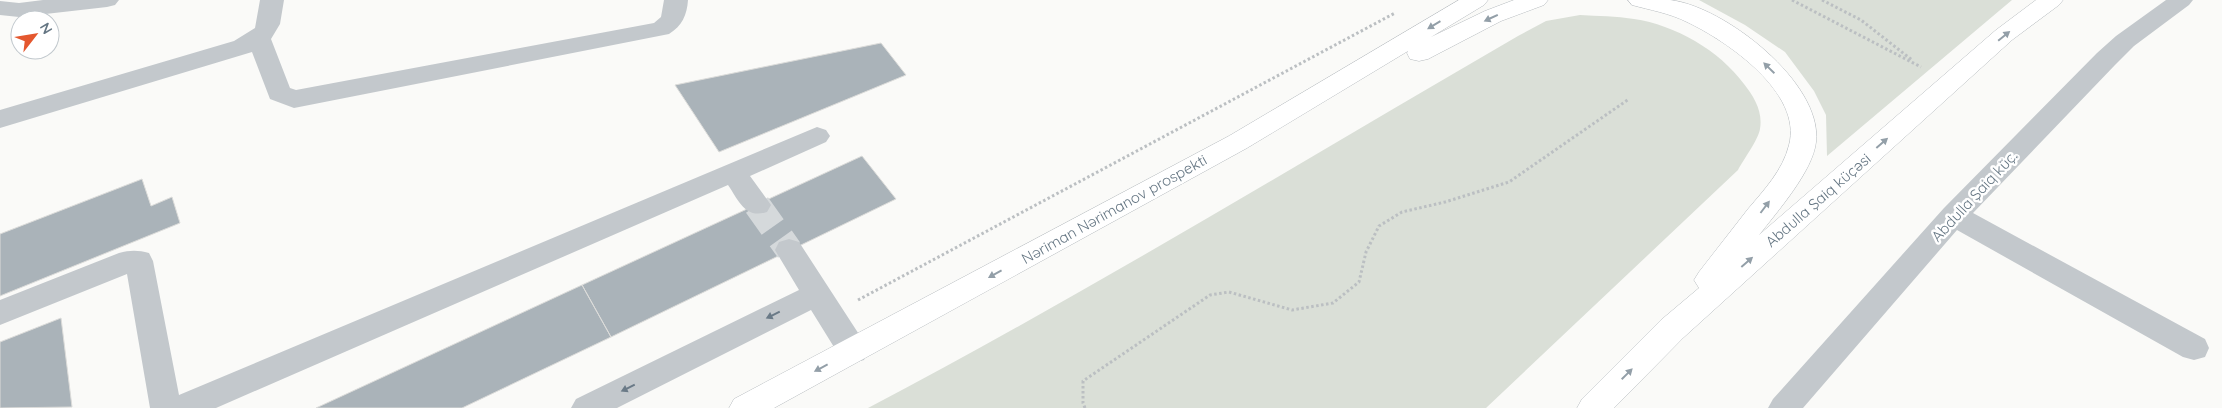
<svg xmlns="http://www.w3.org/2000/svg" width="2222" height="408" viewBox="0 0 2222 408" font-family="Quicksand,sans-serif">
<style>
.green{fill:#dadfd7}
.building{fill:#aab3b9;stroke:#dcdcda}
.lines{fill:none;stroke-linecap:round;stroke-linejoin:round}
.minor-tunnel{stroke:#d5d9db;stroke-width:27;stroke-dasharray:27 14;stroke-linecap:butt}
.major-casing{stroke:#b5babe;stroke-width:1}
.path{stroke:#bbbfc2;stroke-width:3;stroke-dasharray:2.5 2.5;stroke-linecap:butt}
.minor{fill:#c3c8cc;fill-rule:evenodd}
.major{fill:#fff;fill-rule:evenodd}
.oneway{fill:#939fa8}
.oneway2{fill:#6a7a87}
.labels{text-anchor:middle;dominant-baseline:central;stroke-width:5;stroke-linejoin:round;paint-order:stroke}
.street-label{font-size:15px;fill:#657683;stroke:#fff}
</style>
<rect width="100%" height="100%" fill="#fafaf8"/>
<!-- green -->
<path class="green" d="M1699,0H2012L1827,156L1826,115L1814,91L1785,52L1745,25Z
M1580,15C1598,16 1616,16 1634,19C1675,25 1719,50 1744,84C1754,97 1763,111 1760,129C1758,140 1744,159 1738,170L1486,408H868C1089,292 1302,161 1518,36L1546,21Z"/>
<!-- building -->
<path class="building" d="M881,43L906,75L719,152L675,85Z
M862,156L896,199L611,337L582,285Z
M142,179L151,206L172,197L180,223L0,296V234Z
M582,285L611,337L462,408H316Z
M61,318L72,407L0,408V342Z"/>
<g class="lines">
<!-- minor-tunnel -->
<path class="minor-tunnel" d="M757,205L789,250"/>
<defs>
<path id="major" d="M1459,0H1488L1484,5L1431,37L1485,11L1514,0H1548L1544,5L1501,21L1428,59L1419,61L1410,59L1407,53L1408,51L1247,148L774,408H729L734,399L1229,136Z
M1628,0C1642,0 1657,0 1670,0C1724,6 1823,83 1816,142C1813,171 1777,212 1759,235L1996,30L2036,0H2063L2059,5L2012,40L1683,338L1614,408H1577L1582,399L1661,320L1699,288L1694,280L1699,272C1715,251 1732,230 1748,209C1764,190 1783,170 1789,145C1803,93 1727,41 1687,22C1669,13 1650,10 1632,5Z"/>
</defs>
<!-- major casing -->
<use href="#major" class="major-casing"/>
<!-- path -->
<path class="path" d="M1792,0L1921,67
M1822,0L1861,20L1912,60
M858,300L1395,13
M1085,408L1083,403V381L1210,295L1229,292L1292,310L1333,303L1359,282L1366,252L1379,226L1402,212L1445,202L1509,182L1629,99"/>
<!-- minor -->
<path class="minor" d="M43,0H119L115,5L107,7L19,17L0,15V1L19,3Z
M260,0H284L280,24L271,39L290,88L296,90L654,23L661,17L664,0H688C687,15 682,26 669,34L294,108L270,99L252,52L0,128V110L234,41L255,28Z
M2166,0H2193L2189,5L2134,46L2115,65L1973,213L2205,339L2209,348L2205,357L2194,360L2183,357L1957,230L1803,408H1768L1773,399L1944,208L2097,53L2116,36Z
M817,127L826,130L830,136L826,142L750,176L771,205L767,212C745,219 739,201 728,185L216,408H150L127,274L0,325V300L119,253C130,250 138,250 149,253L153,261L179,395Z
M789,239L799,242L864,342L868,351L864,360L853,363L842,360L811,310L617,408H571L576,399L799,290L775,250L779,242Z"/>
<!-- major -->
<use href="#major" class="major"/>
</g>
<!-- one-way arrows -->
<defs><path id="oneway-solid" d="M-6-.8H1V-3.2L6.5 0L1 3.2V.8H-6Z" transform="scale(1.25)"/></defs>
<g class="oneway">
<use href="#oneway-solid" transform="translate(1491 18) rotate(155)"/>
<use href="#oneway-solid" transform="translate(1434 25) rotate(149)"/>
<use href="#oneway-solid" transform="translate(2004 36) rotate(-39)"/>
<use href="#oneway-solid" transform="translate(1769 68) rotate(-136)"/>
<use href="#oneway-solid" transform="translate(1882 143) rotate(-41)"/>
<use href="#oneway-solid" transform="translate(1765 207) rotate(-53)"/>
<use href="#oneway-solid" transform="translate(1747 262) rotate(-41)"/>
<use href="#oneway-solid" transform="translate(995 274) rotate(151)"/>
<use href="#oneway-solid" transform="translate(821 368) rotate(152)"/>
<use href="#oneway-solid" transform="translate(1627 374) rotate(-45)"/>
</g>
<g class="oneway2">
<use href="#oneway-solid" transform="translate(773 315) rotate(154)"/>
<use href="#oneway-solid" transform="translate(628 388) rotate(154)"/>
</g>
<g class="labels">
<!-- street labels -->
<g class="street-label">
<text transform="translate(1974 196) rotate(-47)">Abdulla Şaiq küç.</text>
<text transform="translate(1818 200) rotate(-41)">Abdulla Şaiq küçəsi</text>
<text transform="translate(1114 209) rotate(-29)">Nəriman Nərimanov prospekti</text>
</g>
</g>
<!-- north arrow -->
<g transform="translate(35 35) rotate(59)"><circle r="24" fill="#ffffff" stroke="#c1c8cd"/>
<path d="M0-4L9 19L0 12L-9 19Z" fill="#e4572e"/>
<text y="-8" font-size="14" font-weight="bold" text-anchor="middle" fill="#657683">N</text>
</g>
</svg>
